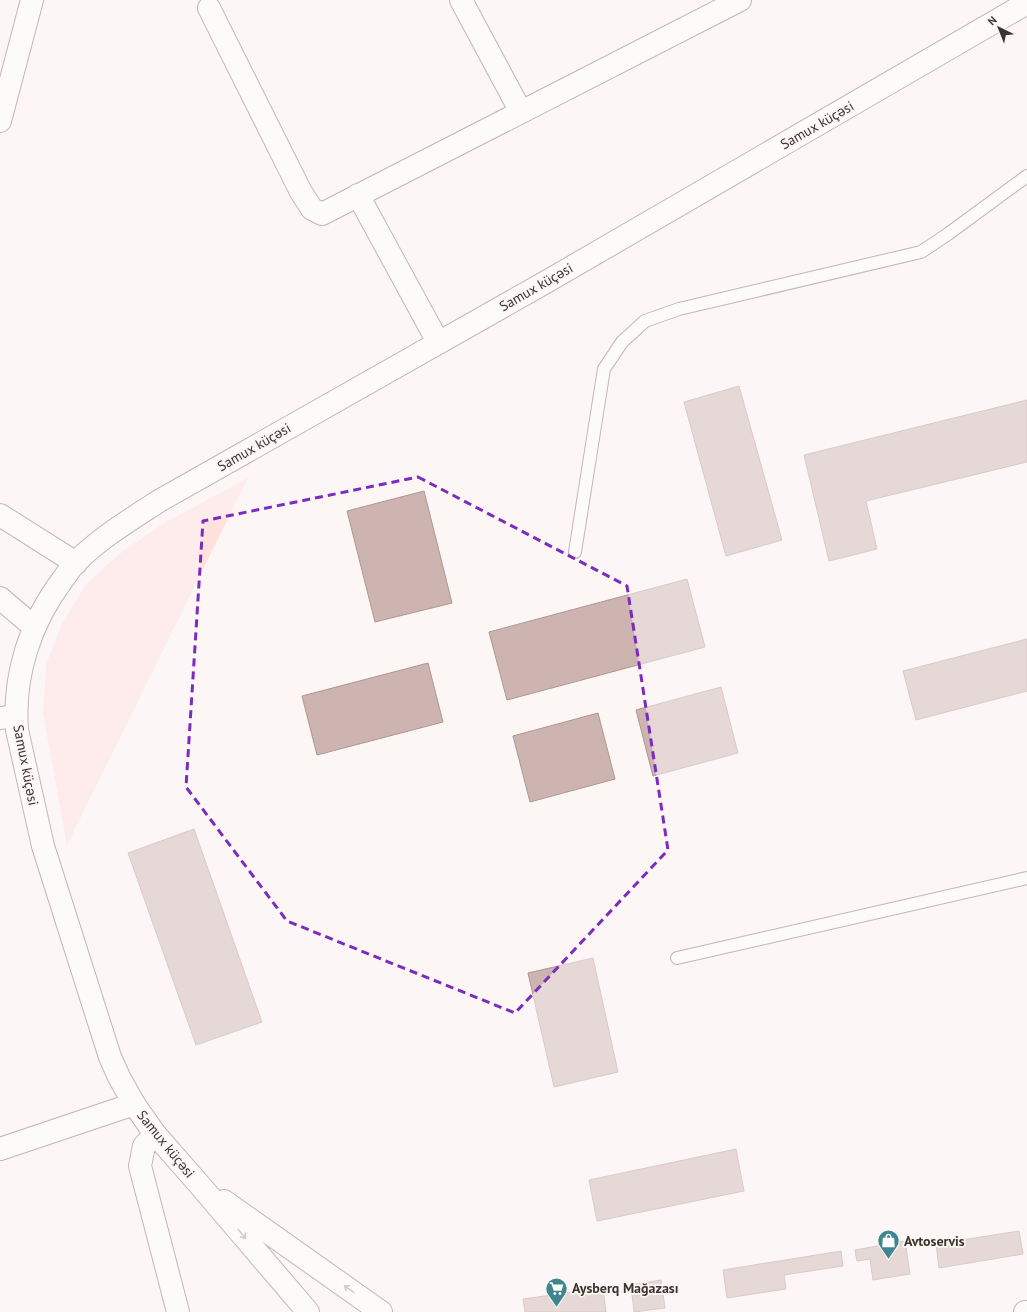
<svg xmlns="http://www.w3.org/2000/svg" width="1027" height="1312" viewBox="0 0 1027 1312" font-family="'PT Sans',sans-serif">
<style>
.green{fill:#ffe1dd}
.building{fill:#cdb4b0;stroke:#af9693}
.lines{fill:none;stroke-linecap:round;stroke-linejoin:round}
.lane-casing{stroke:#806965;stroke-width:14}
.street-casing{stroke:#806965;stroke-width:24}
.secondary-casing{stroke:#806965;stroke-width:24}
.lane{stroke:#fff;stroke-width:12}
.street{stroke:#fff;stroke-width:22}
.secondary{stroke:#fff;stroke-width:22}
.oneway{stroke:#9e9998}
.marked{fill:none;stroke:#7b2cbf;stroke-width:3;stroke-dasharray:8 5;stroke-linejoin:round}
.labels{text-anchor:middle;dominant-baseline:central;stroke-width:3.5;stroke-linejoin:round;paint-order:stroke}
.street-label{font-size:14px;fill:#3d3331;stroke:#fcf6f5}
.poi-label{font-size:14px;font-weight:bold;fill:#3d3331;stroke:#fcf6f5;text-anchor:start}
</style>
<rect width="100%" height="100%" fill="#fcf6f5"/>
<!-- green -->
<path class="green" d="M248,478L67,845L43,713L46,665L62,624L86,584L123,551L166,522Z"/>
<!-- building -->
<path class="building" d="M739,386L782,540L726,556L684,402Z
M1027,400V462L866,501L877,549L829,561L804,455Z
M424,491L452,603L375,622L347,511Z
M687,579L705,647L507,700L489,632Z
M1027,639V691L916,720L903,671Z
M428,663L443,722L317,755L302,696Z
M721,687L738,753L653,776L636,710Z
M598,713L615,779L530,802L513,736Z
M194,829L262,1022L196,1045L128,853Z
M593,958L618,1072L554,1087L528,973Z
M736,1149L744,1191L597,1221L589,1180Z
M1019,1231L1023,1254L939,1268L936,1244Z
M905,1241L910,1274L873,1280L870,1259L857,1261L855,1250Z
M841,1251L843,1266L784,1275L786,1289L727,1298L723,1270Z
M661,1280L665,1308L634,1312L631,1285Z
M603,1288L606,1312H525L523,1299Z"/>
<g class="lines">
<defs>
<path id="lane" d="M575,552L604,369L622,342L645,321L679,309L921,252L948,234L1027,176
M677,958L1027,878"/>
<path id="street" d="M461,0L521,112
M209,8L301,192L312,209L322,214L740,0
M0,121L32,0
M358,195L438,342
M0,515L76,563
M0,598L34,627
M0,718L16,716
M155,1134L144,1146L140,1166L178,1312
M0,1149L134,1104
M1025,1312H1027"/>
<path id="secondary" d="M224,1201L381,1312
M308,1312L198,1183L155,1134L134,1104L119,1077L110,1057L43,846L17,730C13,675 30,623 63,579C67,574 71,567 76,562C100,538 130,520 159,501L546,282L1027,3"/>
</defs>
<!-- lane casing -->
<use href="#lane" class="lane-casing"/>
<!-- street casing -->
<use href="#street" class="street-casing"/>
<!-- secondary casing -->
<use href="#secondary" class="secondary-casing"/>
<!-- lane -->
<use href="#lane" class="lane"/>
<!-- street -->
<use href="#street" class="street"/>
<!-- secondary -->
<use href="#secondary" class="secondary"/>
</g>
<!-- one-way arrows -->
<defs><path id="oneway-shaft" d="M-6 0H5M1.5-3L5.5 0L1.5 3" fill="none" stroke-width="1.6" stroke-linecap="round" stroke-linejoin="round"/></defs>
<g class="oneway">
<use href="#oneway-shaft" transform="translate(242 1234) rotate(50)"/>
<use href="#oneway-shaft" transform="translate(349 1289) rotate(-145)"/>
</g>
<!-- marked area -->
<path d="M0 0H1027V1312H0ZM418,477L627,586L668,850L515,1013L287,921L186,787L203,521Z" fill="#fcf6f5" fill-opacity=".55" fill-rule="evenodd"/>
<path class="marked" d="M418,477L627,586L668,850L515,1013L287,921L186,787L203,521Z"/>
<!-- icons -->
<defs>
<symbol id="shop-pin" viewBox="-11 -11 22 30"><path d="M0 17L-7.5 6A9.5 9.5 0 1 1 7.5 6Z" fill="#408690" stroke="#fcf6f5"/><path d="M-5-2.5h2.3a2.7 3.5 0 0 1 5.4 0H5L5.5 6h-11ZM-1.5-2.5h3a1.5 2.3 0 0 0-3 0Z" fill="#fff"/></symbol>
<symbol id="supermarket-pin" viewBox="-11 -11 22 30"><path d="M0 17L-7.5 6A9.5 9.5 0 1 1 7.5 6Z" fill="#408690" stroke="#fcf6f5"/><path d="M-6-5.5h2.5l.6 2H6L4.5 2H-2.5L-4.4-4H-6ZM-1.5 3.2a1.3 1.3 0 1 0 .1 0ZM3 3.2a1.3 1.3 0 1 0 .1 0Z" fill="#fff"/></symbol>
</defs>
<g fill-rule="evenodd">
<use href="#shop-pin" x="876" y="1228" width="25" height="34"/>
<use href="#supermarket-pin" x="544" y="1276" width="25" height="34"/>
</g>
<g class="labels">
<!-- street labels -->
<g class="street-label">
<text transform="translate(817 125) rotate(-30)">Samux küçəsi</text>
<text transform="translate(536 287) rotate(-30)">Samux küçəsi</text>
<text transform="translate(254 447) rotate(-30)">Samux küçəsi</text>
<text transform="translate(26 765) rotate(79)">Samux küçəsi</text>
<text transform="translate(166 1144) rotate(51)">Samux küçəsi</text>
</g>
<!-- poi labels -->
<g class="poi-label">
<text x="904" y="1241">Avtoservis</text>
<text x="572" y="1288">Aysberq Mağazası</text>
</g>
</g>
<!-- north arrow -->
<g transform="translate(999 28) rotate(317)" stroke="#fcf6f5" stroke-width="3" paint-order="stroke">
<path d="M0-3L7 15L0 10L-7 15Z" fill="#3d3331"/>
<text y="-6" font-size="11" font-weight="bold" text-anchor="middle" fill="#3d3331">N</text>
</g>
</svg>
